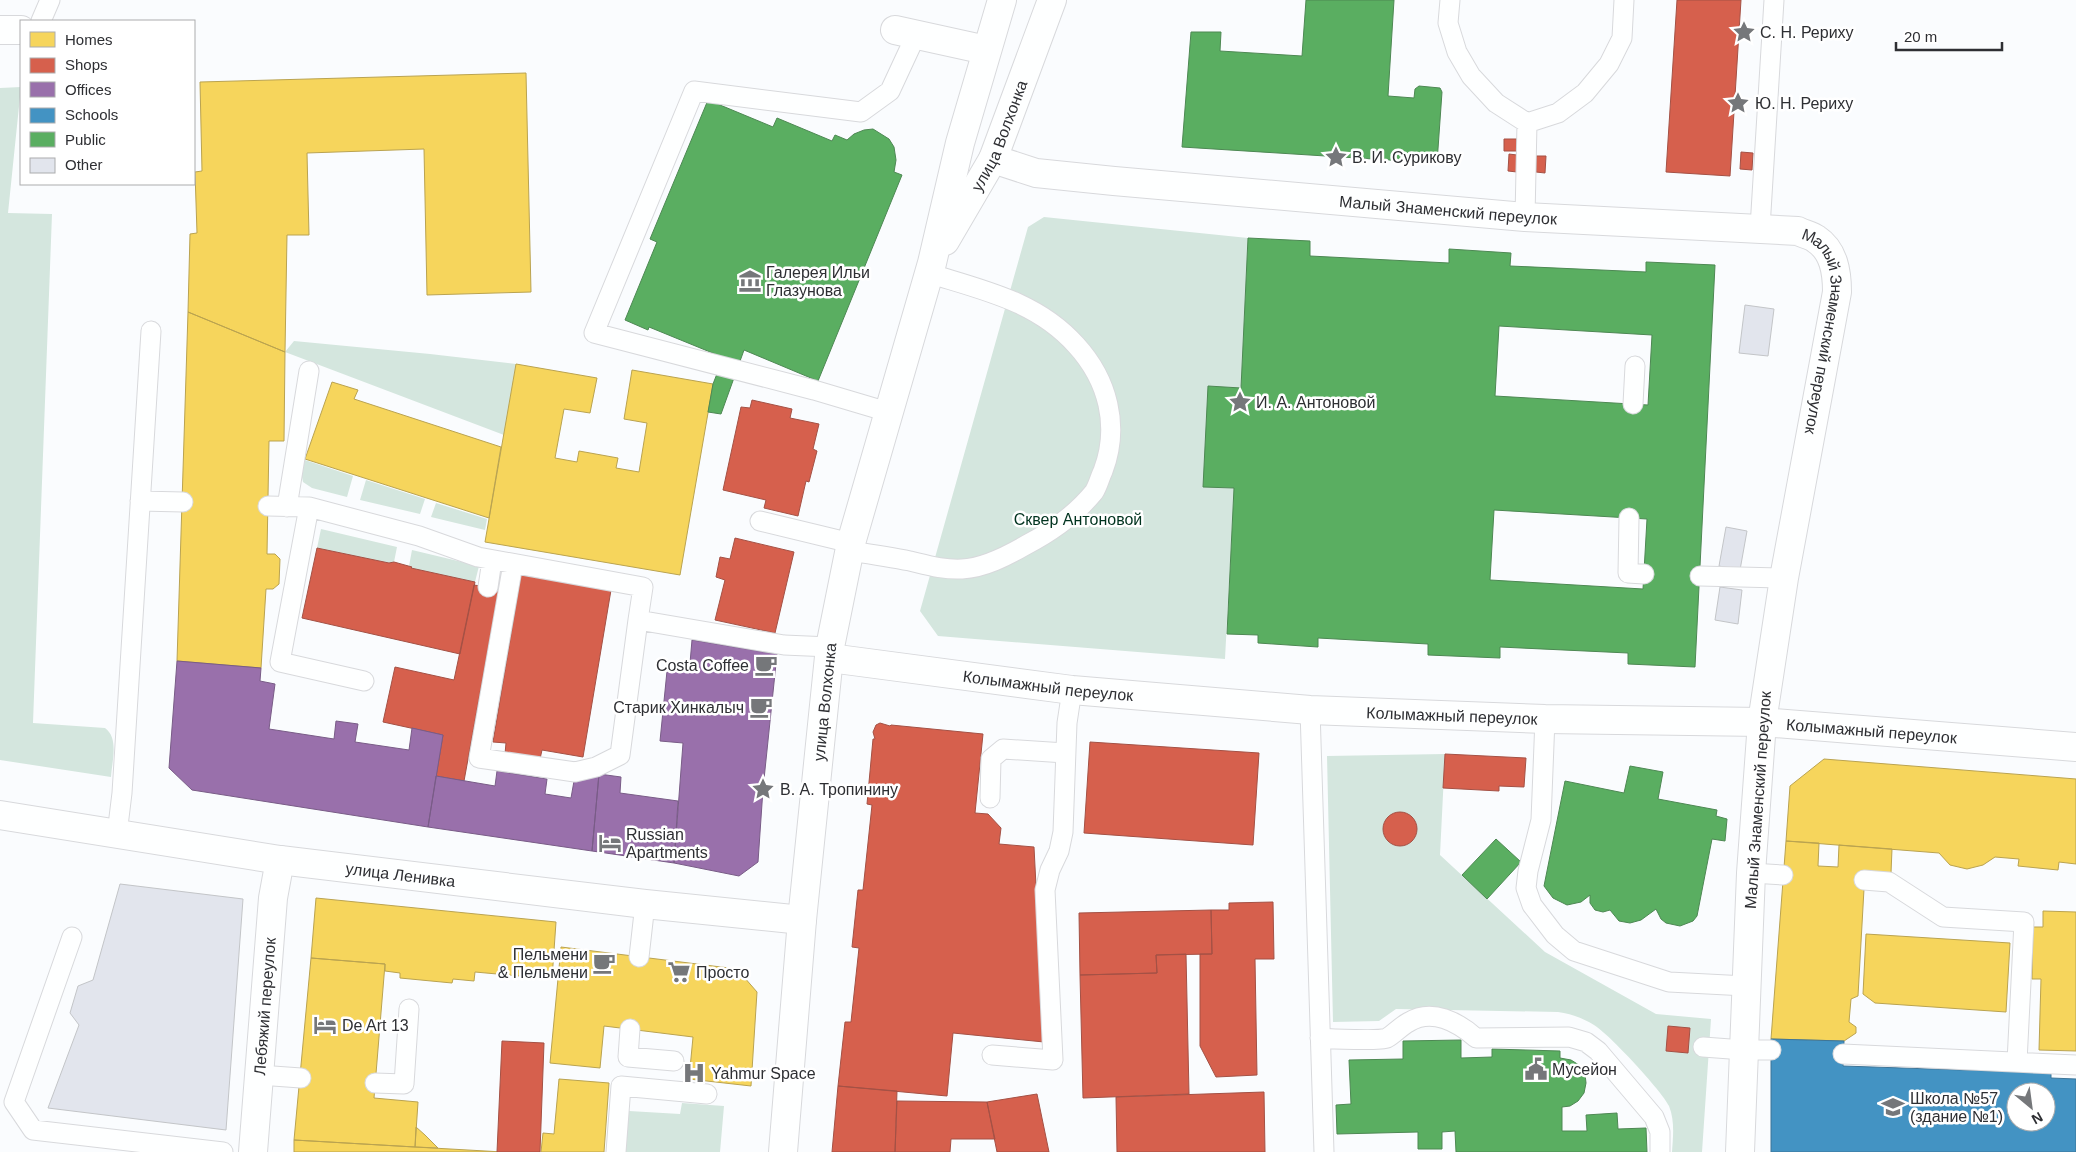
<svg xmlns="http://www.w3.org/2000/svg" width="2076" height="1152" viewBox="0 0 2076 1152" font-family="Helvetica,sans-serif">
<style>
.green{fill:#d4e6de}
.homes{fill:#f6d55c;stroke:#baa350}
.shops{fill:#d6604d;stroke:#a45145}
.offices{fill:#9970ab;stroke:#795c87}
.schools{fill:#4393c3;stroke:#3d7598;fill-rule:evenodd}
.public{fill:#5aae61;stroke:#4d8853;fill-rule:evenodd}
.building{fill:#e2e5ed;stroke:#c3c5c8}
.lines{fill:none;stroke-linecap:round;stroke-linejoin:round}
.lane-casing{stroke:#d8d9dc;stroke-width:21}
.street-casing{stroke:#d8d9dc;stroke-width:30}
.secondary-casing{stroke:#d8d9dc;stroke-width:30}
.lane{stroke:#feffff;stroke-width:19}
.street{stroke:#feffff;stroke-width:28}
.secondary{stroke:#feffff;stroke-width:28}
.labels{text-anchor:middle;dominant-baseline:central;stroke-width:5;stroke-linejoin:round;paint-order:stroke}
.poi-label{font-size:16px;fill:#2e2f33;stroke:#fff;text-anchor:start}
.street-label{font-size:16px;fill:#2e2f33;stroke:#fff}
.park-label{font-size:16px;fill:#00331f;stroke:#fff}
</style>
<rect width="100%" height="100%" fill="#fafcfe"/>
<!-- green -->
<path class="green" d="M21,87L8,213L52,214L33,723L105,728C119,738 112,761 111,777L0,760V88Z
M1044,217L1248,238L1241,388L1204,487L1234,488L1225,659L938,636L920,611L1028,227Z
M294,341L430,354L516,364L504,435L285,352Z
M305,460L353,476L347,497L312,488L303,482L301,472Z
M366,480L425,499L420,514L360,500Z
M436,503L487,519L485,530L431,517Z
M321,529L397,547L394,562L389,563L317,548Z
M412,550L479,566L475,582L411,568L412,567L409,566Z
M1445,754L1440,855L1545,952L1656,1014L1711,1019L1702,1152H1672C1673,1137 1675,1121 1669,1106C1662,1091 1609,1034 1594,1025C1583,1018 1571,1014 1558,1012L1396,1009L1379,1021L1333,1022L1327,756Z
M682,1103L724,1106L720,1152H625L629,1111L680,1114Z"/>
<!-- homes -->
<path class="homes" d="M526,73L531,292L427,295L424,149L307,153L309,235H287L285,352L188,312L190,234L197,233L195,172L202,171L200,82Z
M188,312L285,352L284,441H269L267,554H275L280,559L279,584L273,589H266L261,668L177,661Z
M516,364L597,378L590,413L564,409L555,458L577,462L579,451L618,458L616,468L639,472L647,423L624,419L632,370L713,384L680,575L485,542Z
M332,382L358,390L354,399L501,447L489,518L305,459Z
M1824,759L2076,779V864L2059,862L2058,870L2018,866L2019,859L1995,857L1983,865L1967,869L1950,865L1939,853L1786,841L1790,786Z
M1786,841L1819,843L1818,866L1838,867L1839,845L1892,849L1891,873L1865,871L1858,996L1851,999L1849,1022L1856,1027V1033L1844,1041L1771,1039Z
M316,898L556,922L552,979L475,972L474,981L453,979L452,983L400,978V973L385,971V964L311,958Z
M2043,911L2076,912V1051L2039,1050L2041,979H2032L2033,927H2043Z
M1866,934L2010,943L2006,1012L1875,1003L1863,994Z
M561,947L737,969L757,992L751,1086L689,1079L693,1037L604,1026L600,1068L550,1063Z
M311,958L385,964L374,1098L418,1102L415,1147L294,1140Z
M559,1079L609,1083L604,1152H541L543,1133L554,1134Z
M416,1127L425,1135L438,1148L415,1147Z
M294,1140L415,1147L503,1152H294Z"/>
<!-- shops -->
<path class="shops" d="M1677,0H1741L1730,176L1666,172Z
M1504,139H1517V151H1504Z
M1741,152L1753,153L1752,170L1740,169Z
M1509,154L1517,155V172L1508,171Z
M1536,156H1546L1545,173L1536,172Z
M752,400L792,409L790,418L819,424L813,449L817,451L809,482L806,481L798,516L764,508L766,500L723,490L741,407L750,408Z
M735,538L794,552L775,633L715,620L725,580L716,577L720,557L730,559Z
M317,548L389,563L394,562L412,567L411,568L475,582L460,654L302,618Z
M521,575L611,590L583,757L542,750L540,759L505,754L506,743L493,742Z
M474,585L499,589L464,781L436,776L443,735L383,722L395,667L454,680Z
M880,723L890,726L891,725L983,734L975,813L988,814L1001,828L999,844L1034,847L1044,1042L953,1033L947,1096L838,1086L845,1022H851L859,948L852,947L858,890H863L872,805L867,804L873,739H875L873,732L876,725Z
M1090,742L1259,753L1253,845L1084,833Z
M1445,754L1526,758L1524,787L1499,786V791L1443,788Z
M1383 829a17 17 0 1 1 34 0a17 17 0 1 1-34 0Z
M1273,902L1274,959H1255L1257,1075L1216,1077L1200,1046V954H1212L1211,910H1229V903Z
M1211,910L1212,954L1156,955L1157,973L1080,975L1079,913Z
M1186,954L1189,1094L1083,1098L1080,975L1157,973L1156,955Z
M1668,1026L1690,1028L1688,1053L1666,1051Z
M502,1041L544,1043L540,1152H497Z
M838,1086L897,1091L895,1152H832Z
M1264,1092L1265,1152H1117L1116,1097Z
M1037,1094L1049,1152H997L987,1102Z
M897,1101L987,1102L995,1139H951L950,1152H895Z"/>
<!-- offices -->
<path class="offices" d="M692,640L777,654L763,789L758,862L739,876L674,863L683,743L660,741L668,661L690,663Z
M177,661L261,668L260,681L275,684L269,729L334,739L336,721L358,724L355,742L409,750L412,728L443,735L428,827L192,790L169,768Z
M497,771L547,779L545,794L571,798L574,781L599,774L592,851L428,827L436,776L495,786Z
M599,774L621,777L620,793L678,801L674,863L592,851Z"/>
<!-- schools -->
<path class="schools" d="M1771,1039L1844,1041L1843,1066L2051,1073V1078L2076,1079V1152H1771ZM2016,1092H2046V1122H2016Z"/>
<!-- public -->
<path class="public" d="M1306,0H1394L1388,96L1414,98L1415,89L1419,86L1440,88L1442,92L1437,163L1182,147L1191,32H1221L1220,51L1302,56Z
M708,100L773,127L777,118L832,141L835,135L847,140L854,134L864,130L873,129L889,139L894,147L896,160L894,172L902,175L818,381L744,350L721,414L708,412L713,384L722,361L714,357L715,354L649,327L648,330L625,320L657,242L650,239Z
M1248,238L1310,241V256L1449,263V249L1511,253L1510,266L1646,272V262L1715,265L1695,667L1628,664V653L1500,647V658L1428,655V644L1318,638V647L1258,643V635L1227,634L1234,488L1203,487L1208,386L1241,388ZM1499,326L1652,335L1648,405L1495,396ZM1494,510L1647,519L1643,589L1490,580Z
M1630,766L1663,772L1658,799L1717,810L1716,816L1727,819L1725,841L1712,839L1697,916L1693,921L1680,926L1666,923L1661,919L1656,909L1641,920L1630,923L1619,921L1610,910L1603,912L1595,910L1590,903V895L1581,902L1567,905L1553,898L1544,886L1565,781L1624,793Z
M1496,839L1521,862L1487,899L1462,875Z
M1461,1040V1058L1492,1057V1049L1560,1051V1058L1571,1060L1579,1065L1585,1074L1586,1083L1584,1093L1578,1101L1570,1106L1562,1107V1131H1587L1586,1115L1617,1113L1618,1129L1646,1128L1647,1152H1456L1455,1131L1442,1132V1149H1418V1132L1337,1134L1336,1105L1351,1104L1349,1060L1403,1059V1041Z"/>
<!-- building -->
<path class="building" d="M1745,305L1774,309L1768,356L1739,353Z
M1726,527L1747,531L1740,570L1719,566Z
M1720,587L1742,590L1738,624L1715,620Z
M120,884L243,899L226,1130L48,1108L79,1025L70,1013L78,986L93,980Z"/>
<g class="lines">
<defs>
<path id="lane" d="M1450,0L1448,23L1457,52L1471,76L1496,103L1527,123L1558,113L1585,93L1609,64L1622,38L1624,0
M41,21L50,0
M1525,217L1527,123
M1760,228L1774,0
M1633,404L1635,366
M888,412L814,390L594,333L694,91L861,112L890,91L916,35
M140,501L183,502
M268,506L309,507L419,536L478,557L643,587L638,620
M287,507L309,371
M309,507L280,662L364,681
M1629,518L1628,573L1644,574
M760,521L851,543
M850,551C870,554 890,557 910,561C927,565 944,570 962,569C984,568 1007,556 1026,545C1051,532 1076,514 1094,492C1098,486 1100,477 1103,471C1120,426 1108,380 1076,345C1037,301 982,290 928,273
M513,564L479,758L575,772L596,767L620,755L638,620L784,645L830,647
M1700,576L1784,578
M488,587L492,560
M1310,710L1324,1152
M1545,719L1541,820L1528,871L1526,888L1532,905L1555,935L1574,951L1669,982L1746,986
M990,798L991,759L1003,749L1065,753
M117,834L122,793L151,331
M1751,873L1783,875
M1864,880L1889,882L1943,917L2024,922L2017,1062
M72,937L14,1102L33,1130L223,1152
M639,957L645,904
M630,1029L628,1057L674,1061
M1320,1038C1331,1039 1380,1041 1387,1038C1394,1034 1401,1026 1409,1022C1432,1008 1458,1022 1476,1038L1569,1037L1586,1042L1598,1051L1654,1117L1660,1132V1152
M1703,1047L1744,1050H1771
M1843,1054L2076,1065
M992,1055L1053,1060L1045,890L1050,870L1059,851L1063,832L1067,723L1072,690
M259,1075L301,1078
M375,1083L404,1084L409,1009
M616,1152L621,1086L707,1094"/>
<g id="street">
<path d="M0,30H21"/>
<path d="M895,30L986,50"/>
<path id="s1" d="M993,159L1036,173L1114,181L1525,217L1798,231C1803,234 1811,235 1816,239C1834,251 1837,272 1837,292L1784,578L1762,722L1751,873L1740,1152"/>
<path id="s2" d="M830,658L1072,690L1310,710L1545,719L1762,722L2076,747"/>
<path id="s3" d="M253,1152L273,898L280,860"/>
</g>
<g id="secondary">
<path id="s4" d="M945,241L993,159L1052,0"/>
<path id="s5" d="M0,815L280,860L645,904L802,920"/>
<path id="s6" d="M783,1152L802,920L830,647L851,543L932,263L960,143L1002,0"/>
</g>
</defs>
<!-- lane casing -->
<use href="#lane" class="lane-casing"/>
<!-- street casing -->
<use href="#street" class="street-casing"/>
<!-- secondary casing -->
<use href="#secondary" class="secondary-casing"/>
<!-- lane -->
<use href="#lane" class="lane"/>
<!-- street -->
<use href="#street" class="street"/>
<!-- secondary -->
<use href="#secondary" class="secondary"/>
</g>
<!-- icons -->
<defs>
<symbol id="sight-bare" viewBox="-9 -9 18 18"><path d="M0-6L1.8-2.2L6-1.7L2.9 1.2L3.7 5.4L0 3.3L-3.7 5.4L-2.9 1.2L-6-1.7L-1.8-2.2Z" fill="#75777a" stroke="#fff" stroke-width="2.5" paint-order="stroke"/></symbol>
<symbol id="museum-bare" viewBox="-9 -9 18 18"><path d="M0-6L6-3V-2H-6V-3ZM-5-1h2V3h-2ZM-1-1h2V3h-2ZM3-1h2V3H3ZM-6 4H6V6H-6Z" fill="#75777a" stroke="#fff" stroke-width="2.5" paint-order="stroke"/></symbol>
<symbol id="cafe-bare" viewBox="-9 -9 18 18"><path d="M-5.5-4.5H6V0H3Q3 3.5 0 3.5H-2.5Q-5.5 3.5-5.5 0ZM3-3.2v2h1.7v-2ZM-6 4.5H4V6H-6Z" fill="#75777a" stroke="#fff" stroke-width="2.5" paint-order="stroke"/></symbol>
<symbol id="hotel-bare" viewBox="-9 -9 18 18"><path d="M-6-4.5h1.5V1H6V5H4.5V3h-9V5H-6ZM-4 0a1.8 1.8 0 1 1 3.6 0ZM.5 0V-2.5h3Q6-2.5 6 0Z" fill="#75777a" stroke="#fff" stroke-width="2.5" paint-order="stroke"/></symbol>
<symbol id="supermarket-bare" viewBox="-9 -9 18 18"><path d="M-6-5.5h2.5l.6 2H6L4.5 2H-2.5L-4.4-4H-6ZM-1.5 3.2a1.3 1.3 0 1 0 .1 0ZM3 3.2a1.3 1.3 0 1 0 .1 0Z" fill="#75777a" stroke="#fff" stroke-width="2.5" paint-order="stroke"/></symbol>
<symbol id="civic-bare" viewBox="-9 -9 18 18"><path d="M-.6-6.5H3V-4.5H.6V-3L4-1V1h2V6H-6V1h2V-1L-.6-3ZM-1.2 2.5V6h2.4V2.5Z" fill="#75777a" stroke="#fff" stroke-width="2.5" paint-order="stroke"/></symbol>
<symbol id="hospital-bare" viewBox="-9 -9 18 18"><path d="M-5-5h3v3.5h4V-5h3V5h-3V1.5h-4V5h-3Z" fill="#75777a" stroke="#fff" stroke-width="2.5" paint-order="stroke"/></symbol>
<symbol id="school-bare" viewBox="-9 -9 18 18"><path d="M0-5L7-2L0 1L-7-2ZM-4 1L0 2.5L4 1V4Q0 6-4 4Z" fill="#75777a" stroke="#fff" stroke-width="2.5" paint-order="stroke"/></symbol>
</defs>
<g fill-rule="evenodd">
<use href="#sight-bare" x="1728" y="16" width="32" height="32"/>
<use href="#sight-bare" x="1722" y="87" width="32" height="32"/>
<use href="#sight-bare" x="1320" y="141" width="32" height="32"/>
<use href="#museum-bare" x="734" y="265" width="32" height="32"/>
<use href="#sight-bare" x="1224" y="386" width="32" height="32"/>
<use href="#cafe-bare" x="750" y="649" width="32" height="32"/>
<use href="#cafe-bare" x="745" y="691" width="32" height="32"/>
<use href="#sight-bare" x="747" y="773" width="32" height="32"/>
<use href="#hotel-bare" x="594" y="827" width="32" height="32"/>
<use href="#cafe-bare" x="588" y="947" width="32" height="32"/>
<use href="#supermarket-bare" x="663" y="956" width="32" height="32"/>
<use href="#hotel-bare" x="309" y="1009" width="32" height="32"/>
<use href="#civic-bare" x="1520" y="1053" width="32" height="32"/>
<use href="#hospital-bare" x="678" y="1057" width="32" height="32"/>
<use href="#school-bare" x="1877" y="1091" width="32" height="32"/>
</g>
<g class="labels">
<!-- poi labels -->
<g class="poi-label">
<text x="1760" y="32">С. Н. Рериху</text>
<text x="1755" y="103">Ю. Н. Рериху</text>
<text x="1352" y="157">В. И. Сурикову</text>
<text x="766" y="272">Галерея Ильи<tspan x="766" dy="18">Глазунова</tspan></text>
<text x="1256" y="402">И. А. Антоновой</text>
<text x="749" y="665" text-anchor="end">Costa Coffee</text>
<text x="744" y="707" text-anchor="end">Старик Хинкалыч</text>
<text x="780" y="789">В. А. Тропинину</text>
<text x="626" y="834">Russian<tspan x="626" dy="18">Apartments</tspan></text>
<text x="588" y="954" text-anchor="end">Пельмени<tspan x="588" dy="18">&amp; Пельмени</tspan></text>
<text x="696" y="972">Просто</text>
<text x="342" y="1025">De Art 13</text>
<text x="1552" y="1069">Мусейон</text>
<text x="711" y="1073">Yahmur Space</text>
<text x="1910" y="1098">Школа №57<tspan x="1910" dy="18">(здание №1)</tspan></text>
</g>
<!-- street labels -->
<g class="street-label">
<text stroke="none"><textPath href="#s4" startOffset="119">улица Волхонка</textPath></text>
<text stroke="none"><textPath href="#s1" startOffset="459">Малый Знаменский переулок</textPath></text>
<text stroke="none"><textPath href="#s1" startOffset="924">Малый Знаменский переулок</textPath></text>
<text stroke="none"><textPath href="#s2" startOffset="220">Колымажный переулок</textPath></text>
<text stroke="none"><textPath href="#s6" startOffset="452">улица Волхонка</textPath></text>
<text stroke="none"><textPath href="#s2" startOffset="625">Колымажный переулок</textPath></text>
<text stroke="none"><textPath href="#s2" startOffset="1045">Колымажный переулок</textPath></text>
<text transform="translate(1758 800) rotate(-86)">Малый Знаменский переулок</text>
<text stroke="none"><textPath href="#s5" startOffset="405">улица Ленивка</textPath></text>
<text stroke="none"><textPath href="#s3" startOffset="146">Лебяжий переулок</textPath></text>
</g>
<!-- park labels -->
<g class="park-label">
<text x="1078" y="519">Сквер Антоновой</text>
</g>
</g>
<!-- legend -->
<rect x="20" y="20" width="175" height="165" fill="#ffffff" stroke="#abacad"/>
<rect x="30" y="32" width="25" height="15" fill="#f6d55c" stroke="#abacad"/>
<text x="65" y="45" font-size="15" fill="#2e2f33">Homes</text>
<rect x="30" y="58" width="25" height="15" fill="#d6604d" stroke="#abacad"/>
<text x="65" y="70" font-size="15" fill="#2e2f33">Shops</text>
<rect x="30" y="82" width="25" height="15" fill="#9970ab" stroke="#abacad"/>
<text x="65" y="95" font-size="15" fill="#2e2f33">Offices</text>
<rect x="30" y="108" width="25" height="15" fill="#4393c3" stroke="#abacad"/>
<text x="65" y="120" font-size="15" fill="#2e2f33">Schools</text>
<rect x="30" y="132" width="25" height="15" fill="#5aae61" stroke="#abacad"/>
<text x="65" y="145" font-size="15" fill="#2e2f33">Public</text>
<rect x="30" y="158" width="25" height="15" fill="#e2e5ed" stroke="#abacad"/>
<text x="65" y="170" font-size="15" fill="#2e2f33">Other</text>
<!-- north arrow -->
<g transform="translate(2031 1107) rotate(151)"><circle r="24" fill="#ffffff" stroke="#abacad"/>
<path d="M0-4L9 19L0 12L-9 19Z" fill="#75777a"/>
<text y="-8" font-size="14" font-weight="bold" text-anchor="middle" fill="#2e2f33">N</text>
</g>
<!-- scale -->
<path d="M1896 42v8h106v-8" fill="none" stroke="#2e2f33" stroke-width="2.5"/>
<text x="1904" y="42" font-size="15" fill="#2e2f33" stroke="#ffffff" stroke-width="4" paint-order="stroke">20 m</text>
</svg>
